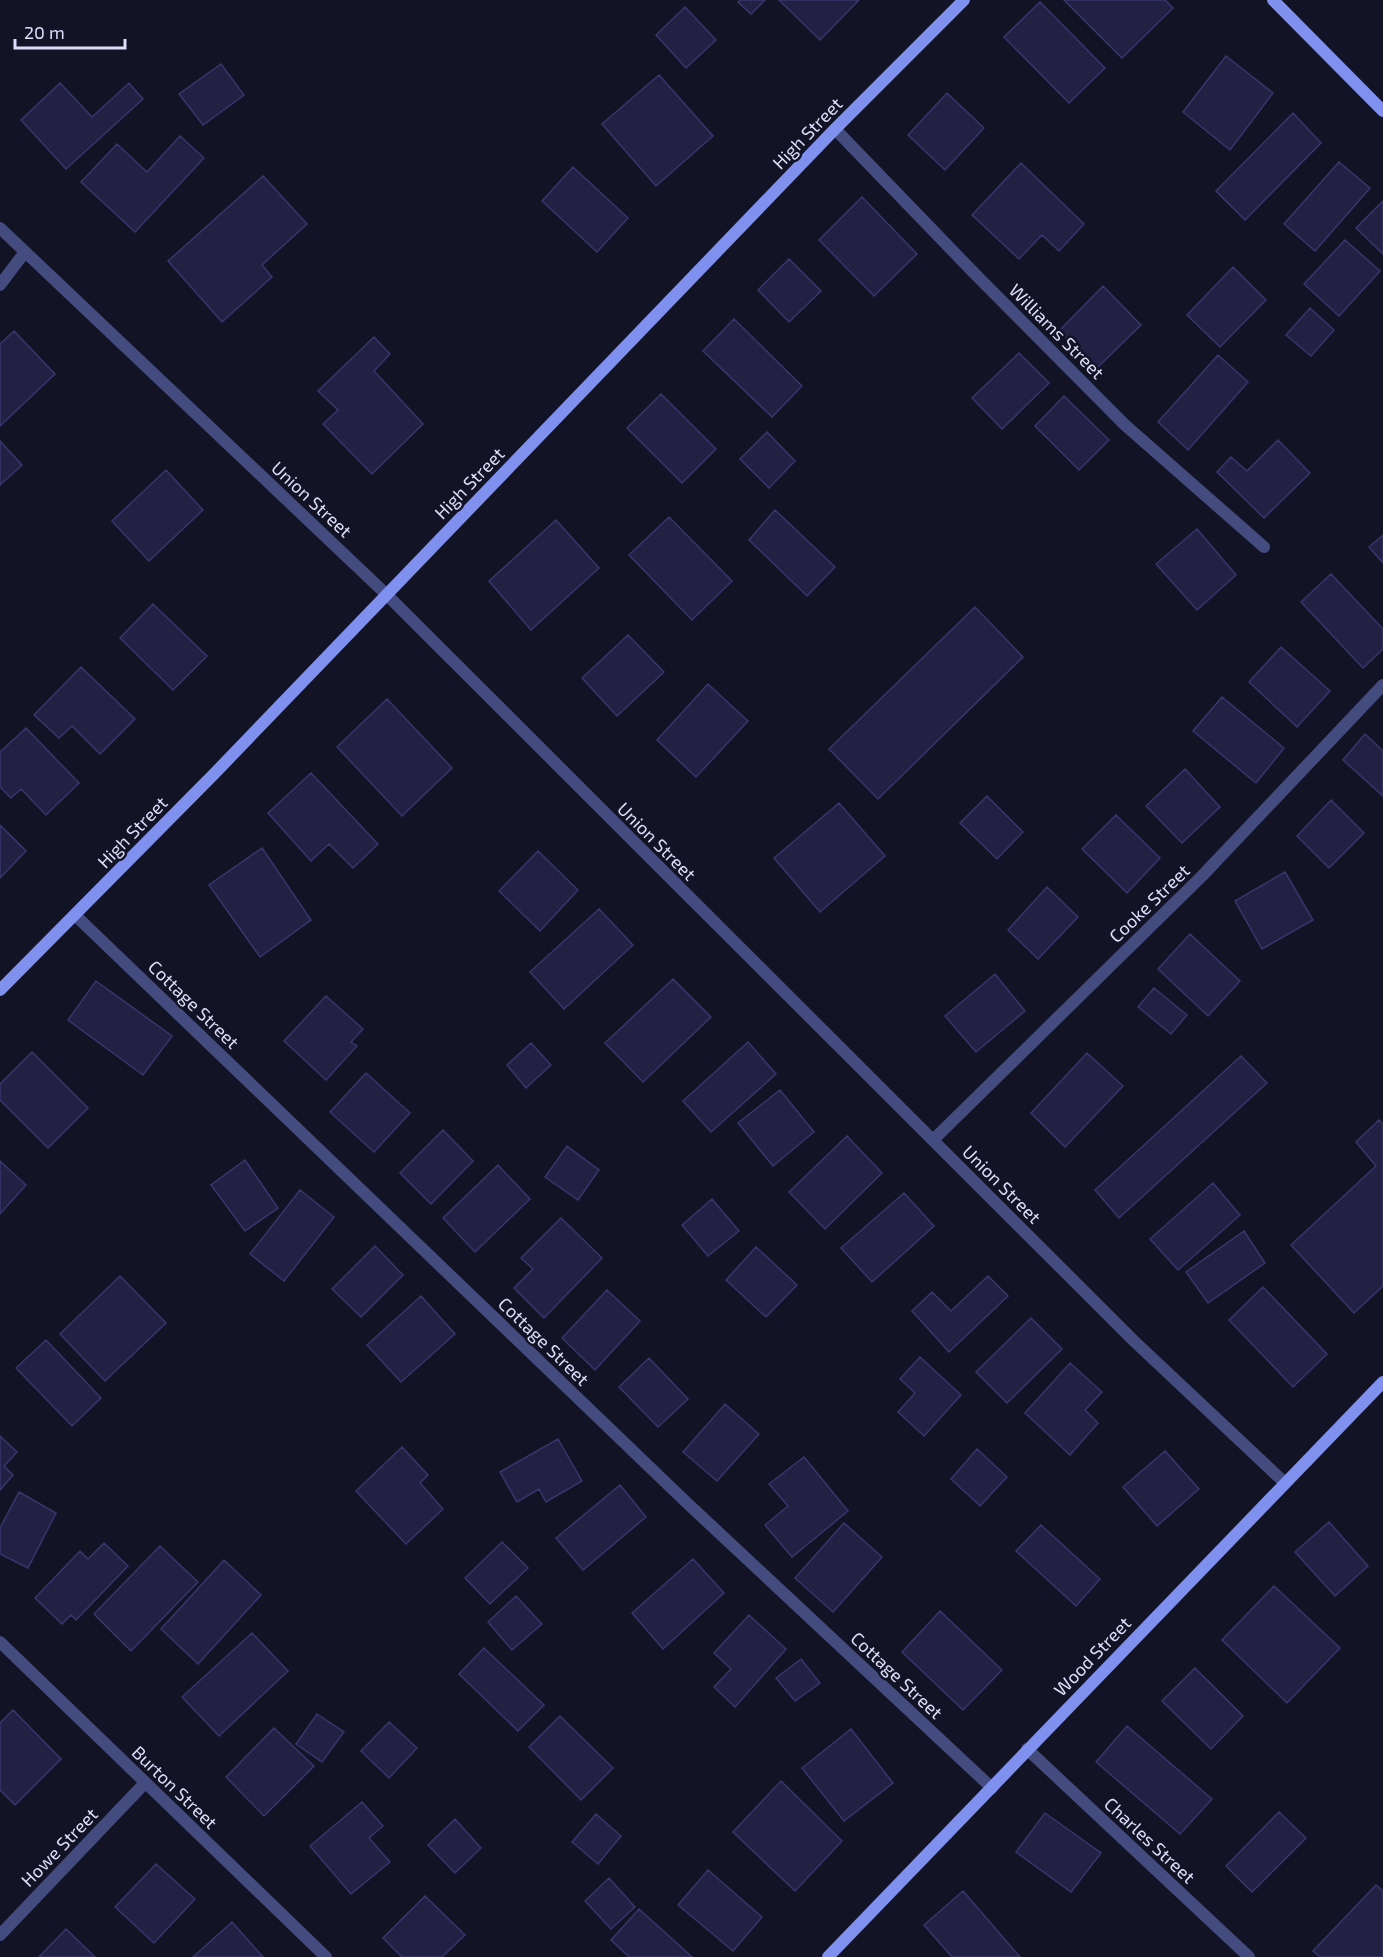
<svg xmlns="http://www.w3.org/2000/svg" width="1383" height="1957" viewBox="0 0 1383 1957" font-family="'Exo 2',sans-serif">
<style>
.building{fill:#222144;stroke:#37366d;stroke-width:1.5}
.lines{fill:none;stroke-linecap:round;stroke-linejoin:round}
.street{stroke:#444c7f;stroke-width:12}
.secondary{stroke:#7f90ee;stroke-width:12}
.labels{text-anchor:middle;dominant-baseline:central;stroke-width:5;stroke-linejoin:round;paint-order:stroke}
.street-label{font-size:18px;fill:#dcdefa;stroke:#131326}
</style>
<rect width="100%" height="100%" fill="#131326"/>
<!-- building -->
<path class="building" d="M741,0H765L751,14L738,2Z
M779,0H859L820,40Z
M1064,0H1165L1173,8L1122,58Z
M1040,2L1105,68L1069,103L1004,37Z
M685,7L716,40L686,68L656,35Z
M1226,56L1273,93L1230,150L1183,112Z
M221,64L244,95L203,125L179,94Z
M659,75L713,136L656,186L602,124Z
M60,83L92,117L129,83L143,99L66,169L21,120Z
M947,93L984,128L945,170L908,135Z
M1293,113L1321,143L1245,220L1216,191Z
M180,136L204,158L135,232L81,182L117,144L147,172Z
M1339,162L1370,188L1315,251L1284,224Z
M1021,163L1084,224L1059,251L1042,235L1019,259L972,215Z
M573,167L628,218L597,252L542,201Z
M263,176L307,224L262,265L272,277L222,322L168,261Z
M862,197L917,254L874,296L819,240Z
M1383,201V254L1356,228Z
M1345,240L1380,271L1339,316L1304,284Z
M789,259L821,291L789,322L758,290Z
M1233,267L1266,300L1220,347L1187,315Z
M1103,286L1141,325L1097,368L1059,331Z
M1310,308L1334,330L1311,356L1286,335Z
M734,319L802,386L772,417L703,351Z
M14,331L55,374L0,426V344Z
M374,337L390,354L374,371L423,424L372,474L323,424L338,410L318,391Z
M1019,353L1049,383L1002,429L972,398Z
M1218,355L1248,382L1188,450L1158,422Z
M661,394L716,449L682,483L627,428Z
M1064,396L1109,440L1079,470L1035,426Z
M767,432L795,461L769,488L740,459Z
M1278,440L1310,473L1264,518L1217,472L1231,457L1247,471Z
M0,441L22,465L0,485Z
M166,470L203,510L149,561L112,521Z
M775,510L835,567L807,596L749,540Z
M669,517L732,581L692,620L629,555Z
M556,520L599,568L531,630L489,581Z
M1197,529L1236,575L1197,610L1156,564Z
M1383,535V563L1369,547Z
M1331,574L1383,629V649L1363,668L1301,602Z
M153,604L207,656L173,690L120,638Z
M975,607L1023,657L878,799L829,749Z
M628,635L664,672L617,716L582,678Z
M1281,647L1330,691L1297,727L1249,682Z
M81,667L135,719L100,754L72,726L59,738L34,715Z
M708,684L748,721L696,777L657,740Z
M1222,697L1284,748L1256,783L1193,731Z
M387,699L452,768L402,816L337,747Z
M26,728L79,783L46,815L21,789L11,798L0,787V752Z
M1365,734L1383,751V796L1343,760Z
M1185,769L1220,807L1182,843L1146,806Z
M311,773L378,844L353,868L329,844L311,861L268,813Z
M987,796L1023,832L997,859L960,823Z
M1331,800L1364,833L1329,868L1297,836Z
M839,803L885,856L820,912L774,858Z
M1116,815L1160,858L1127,893L1082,849Z
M0,825L26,851L0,878Z
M262,848L311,920L260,957L209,885Z
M538,851L578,890L540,931L499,891Z
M1285,872L1313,920L1262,949L1235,901Z
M1047,887L1078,917L1038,959L1008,930Z
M599,909L633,945L564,1009L530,972Z
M1190,934L1240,981L1208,1016L1158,969Z
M995,974L1025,1011L976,1052L945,1016Z
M673,979L711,1017L643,1082L605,1043Z
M96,981L172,1036L143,1075L68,1020Z
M1154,988L1187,1015L1171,1034L1138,1007Z
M326,996L363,1029L351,1042L357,1046L326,1080L284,1041Z
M748,1042L776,1074L711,1132L683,1101Z
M531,1043L551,1065L526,1088L507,1065Z
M32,1052L88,1108L48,1148L0,1100V1084Z
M1087,1053L1123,1086L1065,1147L1031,1113Z
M1241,1056L1267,1083L1119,1218L1095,1190Z
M366,1073L410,1113L374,1152L330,1112Z
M780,1090L814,1132L773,1166L738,1123Z
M1379,1120L1383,1124V1286L1354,1313L1291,1245L1376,1166L1356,1142Z
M443,1130L473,1161L431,1204L400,1173Z
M847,1136L882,1173L825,1229L789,1192Z
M567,1146L599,1170L578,1200L545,1177Z
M245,1160L278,1208L245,1231L211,1185Z
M0,1161L26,1185L0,1214Z
M498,1165L530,1199L475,1252L443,1218Z
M1213,1183L1240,1215L1178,1270L1150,1239Z
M300,1190L334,1217L284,1281L250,1254Z
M904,1193L934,1226L872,1282L841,1248Z
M712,1199L739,1231L708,1256L682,1225Z
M561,1218L602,1258L544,1318L514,1288L533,1269L521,1258Z
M1244,1231L1265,1263L1208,1303L1186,1272Z
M375,1246L403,1275L361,1317L332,1289Z
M756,1247L797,1285L766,1317L726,1280Z
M120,1276L166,1323L105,1381L60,1334Z
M988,1276L1008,1296L949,1352L912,1311L932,1292L951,1311Z
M1263,1287L1327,1354L1293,1387L1229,1320Z
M607,1290L640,1321L595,1370L562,1338Z
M421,1296L455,1334L401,1382L367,1345Z
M1031,1318L1062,1349L1007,1403L976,1372Z
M46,1340L101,1398L72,1426L16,1368Z
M920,1357L961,1395L924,1436L898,1412L915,1393L900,1379Z
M649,1358L688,1399L658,1427L619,1387Z
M1070,1363L1102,1392L1085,1410L1098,1423L1070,1455L1025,1413Z
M725,1404L759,1434L717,1481L683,1452Z
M0,1436L17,1452L4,1466L13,1475L0,1490Z
M558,1439L582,1481L546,1502L539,1489L517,1502L500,1472Z
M402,1447L428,1475L420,1483L443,1509L406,1544L356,1491Z
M977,1449L1007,1477L980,1506L951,1479Z
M1165,1451L1199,1489L1157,1526L1123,1487Z
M804,1457L848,1511L792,1557L765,1525L788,1506L769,1484Z
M620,1485L646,1517L583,1570L556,1538Z
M19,1492L56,1513L28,1568L0,1554V1528Z
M1329,1522L1368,1566L1335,1596L1295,1552Z
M844,1523L882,1557L833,1612L795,1578Z
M1041,1525L1100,1579L1076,1606L1016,1551Z
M502,1542L528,1568L490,1604L465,1578Z
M104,1543L128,1566L76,1620L71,1615L62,1624L35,1598L80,1551L88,1559Z
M160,1546L198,1582L131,1651L94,1614Z
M693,1559L724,1593L663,1649L632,1613Z
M224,1560L261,1595L198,1664L161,1629Z
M1274,1586L1340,1648L1287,1703L1222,1640Z
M516,1596L542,1624L512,1650L488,1622Z
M940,1611L1002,1670L963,1710L902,1652Z
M749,1615L786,1649L735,1707L714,1687L731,1669L714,1653Z
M252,1633L288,1671L219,1736L182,1697Z
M484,1648L544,1705L518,1731L459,1674Z
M801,1659L820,1683L795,1701L776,1678Z
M1195,1668L1243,1716L1211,1749L1162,1701Z
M13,1710L61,1759L15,1805L0,1790V1723Z
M317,1714L344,1732L322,1762L296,1744Z
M560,1716L613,1768L581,1800L529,1747Z
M389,1722L417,1748L389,1778L361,1751Z
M1127,1726L1212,1799L1180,1834L1096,1762Z
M274,1728L314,1766L264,1816L226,1777Z
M851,1729L893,1783L844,1821L802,1768Z
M781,1781L842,1841L795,1891L733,1832Z
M362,1802L383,1826L369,1838L390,1862L351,1894L310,1846Z
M1279,1812L1306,1838L1252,1892L1226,1866Z
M1045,1813L1101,1853L1071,1892L1016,1852Z
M596,1814L621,1836L598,1864L572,1842Z
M455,1819L481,1848L455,1873L428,1845Z
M156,1864L195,1899L154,1943L115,1907Z
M708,1870L762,1917L733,1951L678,1905Z
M609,1878L635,1907L611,1929L585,1901Z
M1376,1885L1383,1891V1957H1320L1313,1951Z
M963,1891L1020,1957H952L924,1925Z
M425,1896L465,1935L442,1957H402L383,1938Z
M639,1909L692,1957H629L611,1940Z
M232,1922L263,1957H193Z
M66,1929L95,1957H39Z"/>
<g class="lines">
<!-- street -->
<path class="street" d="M835,129L976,275L1125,425L1264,547
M0,228L386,594L1134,1341L1285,1483
M0,285L25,252
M76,916L686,1502L992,1788
M933,1140L1202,876L1383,685
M0,1642L326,1957
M1027,1749L1249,1957
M0,1935L144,1784"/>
<!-- secondary -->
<path class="secondary" d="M1273,0L1383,111
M0,990L214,774L835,129L964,0
M828,1957L1383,1382"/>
</g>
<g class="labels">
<!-- street labels -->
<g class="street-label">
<text transform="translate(807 133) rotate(-46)">High Street</text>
<text transform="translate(1057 331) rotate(45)">Williams Street</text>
<text transform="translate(469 483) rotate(-46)">High Street</text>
<text transform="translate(312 499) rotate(43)">Union Street</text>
<text transform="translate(132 832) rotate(-46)">High Street</text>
<text transform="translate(657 841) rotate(45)">Union Street</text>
<text transform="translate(1149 903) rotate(-44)">Cooke Street</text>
<text transform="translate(194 1004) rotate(44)">Cottage Street</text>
<text transform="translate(1002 1184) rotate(45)">Union Street</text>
<text transform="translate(544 1341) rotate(44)">Cottage Street</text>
<text transform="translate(1092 1656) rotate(-46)">Wood Street</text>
<text transform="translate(897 1675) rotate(43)">Cottage Street</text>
<text transform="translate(175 1787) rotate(44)">Burton Street</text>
<text transform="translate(1150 1840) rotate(43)">Charles Street</text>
<text transform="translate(59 1847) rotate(-46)">Howe Street</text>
</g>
</g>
<!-- scale -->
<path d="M15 39v9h110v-9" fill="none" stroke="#dcdefa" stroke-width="3"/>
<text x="24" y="39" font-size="18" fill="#dcdefa" stroke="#131326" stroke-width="4.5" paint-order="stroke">20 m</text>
</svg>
